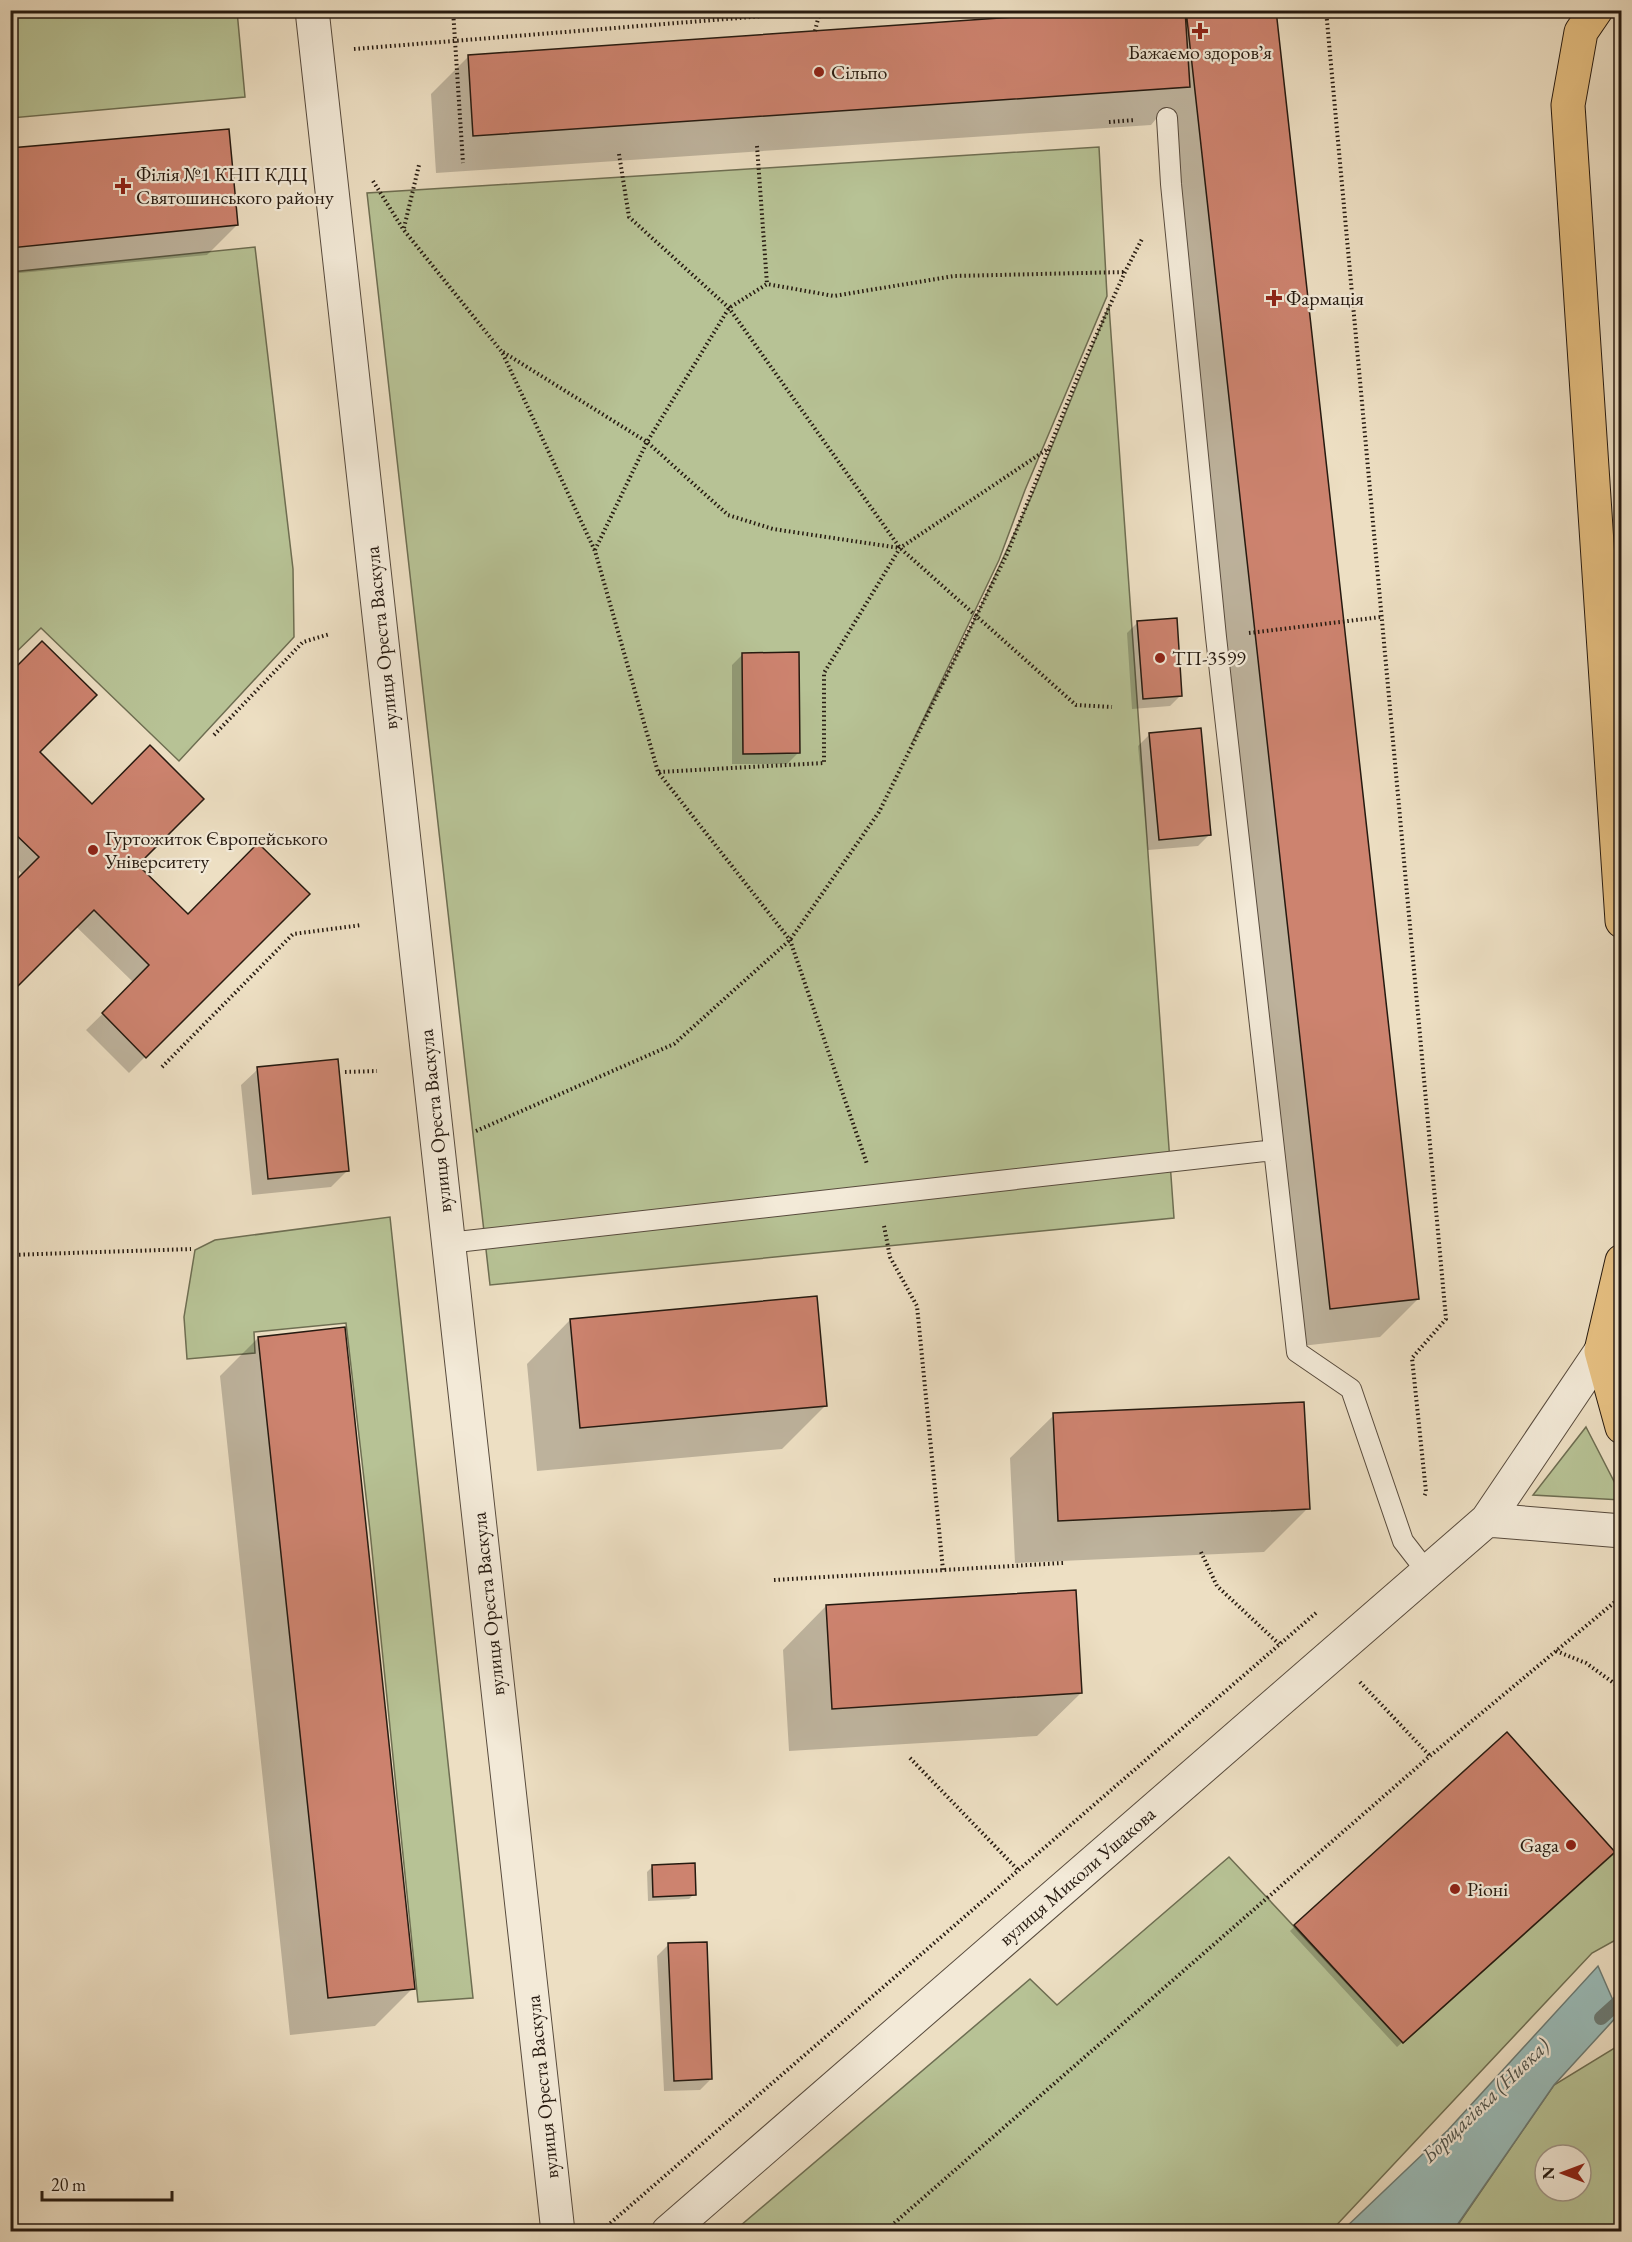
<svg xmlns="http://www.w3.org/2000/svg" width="1632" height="2242" viewBox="0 0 1632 2242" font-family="'EB Garamond',serif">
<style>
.green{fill:#b7c295;stroke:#6e6e52;stroke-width:1.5;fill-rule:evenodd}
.water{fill:#9abcb9;stroke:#6c7b75;stroke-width:1.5}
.shadow{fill:#0003}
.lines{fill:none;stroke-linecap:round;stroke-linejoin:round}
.stream{stroke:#6c7b75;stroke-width:14}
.building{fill:#cd836f;stroke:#261a10;stroke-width:1.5}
.service-casing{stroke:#584b3d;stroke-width:22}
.minor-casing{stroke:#584b3d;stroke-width:35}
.tertiary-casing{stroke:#584b3d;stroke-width:35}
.trunk-casing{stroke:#261a10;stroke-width:35}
.path{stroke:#261a10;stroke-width:4;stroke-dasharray:1.5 3;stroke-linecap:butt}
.service{stroke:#f3ead8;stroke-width:20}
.minor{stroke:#f3ead8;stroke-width:33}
.tertiary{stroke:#f3ead8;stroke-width:33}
.trunk{stroke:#e6c082;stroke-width:33}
.poi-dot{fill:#8f2418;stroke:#f3ead8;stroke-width:2}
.labels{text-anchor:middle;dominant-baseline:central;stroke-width:4.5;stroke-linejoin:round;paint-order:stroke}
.poi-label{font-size:20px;fill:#261a10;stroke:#f3ead8;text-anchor:start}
.street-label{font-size:20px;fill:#261a10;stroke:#f3ead8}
.water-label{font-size:21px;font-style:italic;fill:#4f534b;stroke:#f3ead8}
</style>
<rect width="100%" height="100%" fill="#eddfc3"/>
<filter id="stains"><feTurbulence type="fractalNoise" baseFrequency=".00333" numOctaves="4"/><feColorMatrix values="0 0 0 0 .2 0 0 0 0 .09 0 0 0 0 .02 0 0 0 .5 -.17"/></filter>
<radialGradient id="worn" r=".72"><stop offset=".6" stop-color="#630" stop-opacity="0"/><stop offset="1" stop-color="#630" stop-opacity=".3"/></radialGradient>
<!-- green -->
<path class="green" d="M11,10L237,11L245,97L11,118Z
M1099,147L1107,296L1025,490L999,560L912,743L976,617L1033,493L1109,306L1174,1218L490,1285L367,193Z
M255,247L293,569L294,637L179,761L41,628L11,657V272Z
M390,1217L473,1998L418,2002L370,1531L346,1323L254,1332L255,1353L187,1359L184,1317L195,1250L215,1240Z
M1586,1427L1621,1495V1500L1533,1495Z
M1621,1847V1937L1592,1953L1331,2231L733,2232L1030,1979L1057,2005L1229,1857L1403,2043Z
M1621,2044V2231L1453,2232L1554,2085ZM1545,2155H1581V2191H1545Z"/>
<!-- water -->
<path class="water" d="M1598,1966L1619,2014L1554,2085L1453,2231H1342L1448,2130Z"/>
<!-- shadow -->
<path class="shadow" d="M1186,10L1418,1299L1380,1337L1293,1347L1156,119L1151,125L436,173L431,94L469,56L1184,13Z
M10,149L237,225L207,255L10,274Z
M1138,622L1181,695L1170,706L1132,709L1127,633Z
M743,654L798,753L787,764H732V665Z
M10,675L37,752L136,865L188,916L307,894L129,1073L86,1030L134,983L10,862Z
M1149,735L1209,835L1198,846L1148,850L1138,746Z
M258,1069L348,1170L331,1187L252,1195L241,1085Z
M570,1320L826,1405L782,1449L537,1471L527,1364Z
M258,1338L413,1988L375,2026L290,2035L220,1376Z
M1054,1415L1308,1508L1264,1552L1015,1563L1010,1458Z
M826,1606L1081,1693L1037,1736L789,1751L783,1650Z
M1608,1857L1397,2047L1290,1931L1295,1926Z
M652,1867L694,1894L689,1899L648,1901L647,1872Z
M668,1945L711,2079L700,2090L664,2091L657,1956Z"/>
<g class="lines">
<!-- stream -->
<path class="stream" d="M1601,2018L1622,1999"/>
</g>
<!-- building -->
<path class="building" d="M1117,10H1185L1190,87L473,136L468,55Z
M1186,10H1276L1419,1299L1330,1309Z
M229,129L238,225L10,248V148Z
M1177,618L1182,696L1143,699L1137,621Z
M42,641L97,695L40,752L92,804L150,745L204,799L138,865L188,914L258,843L310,894L146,1058L102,1013L149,965L94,910L10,994V886L39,857L10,829V673Z
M799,652L800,753L743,754L742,653Z
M1201,728L1211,835L1159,840L1149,733Z
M338,1059L349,1171L268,1179L257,1067Z
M817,1296L827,1406L580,1428L570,1319Z
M345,1327L415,1989L328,1998L258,1337Z
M1304,1402L1310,1509L1058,1521L1053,1413Z
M1076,1590L1082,1693L832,1709L826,1605Z
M1507,1732L1615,1852L1403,2043L1294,1925Z
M695,1863L696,1895L653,1897L652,1865Z
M707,1942L712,2079L674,2081L668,1943Z"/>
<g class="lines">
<defs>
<path id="service" d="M1167,118L1171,184L1216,637L1297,1352L1351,1389L1403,1541L1427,1572
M448,1243L1274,1150"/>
<path id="minor" d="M312,10L558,2232"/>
<path id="tertiary" d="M1487,1520L1622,1531
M668,2232L1487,1520L1601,1351"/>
<path id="trunk" d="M1596,10L1581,32L1568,105L1622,921
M1622,1261L1601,1351L1622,1427"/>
</defs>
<!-- service casing -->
<use href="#service" class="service-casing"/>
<!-- minor casing -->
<use href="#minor" class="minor-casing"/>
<!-- tertiary casing -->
<use href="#tertiary" class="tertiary-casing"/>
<!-- trunk casing -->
<use href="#trunk" class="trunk-casing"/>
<!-- path -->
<path class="path" d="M453,10L463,163
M1326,10L1446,1319L1412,1358L1426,1492L1424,1497
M815,31L820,11
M354,49L838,10
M1109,122L1135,120
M757,146L767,284
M619,154L629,217L729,308L900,548L1076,705L1112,707
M373,181L403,229L502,352L595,551L658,772L790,940L867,1164
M404,228L419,165
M503,352L647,442L728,515L773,529L900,548
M595,550L647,442L729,308L767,284L834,296L954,276L1125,272
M1249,633L1381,617
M214,735L303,642L330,634
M659,772L824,763V673L900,548L1049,448
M162,1067L293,934L362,925
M345,1072L377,1071
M476,1131L674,1044L790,940L879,812L1007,554L1081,369L1125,272L1142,239
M884,1226L890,1257L917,1306L943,1570
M10,1255L191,1249
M1201,1552L1217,1586L1279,1644
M774,1580L1063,1563
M1556,1651L1586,1663L1622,1689
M1360,1682L1430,1756
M910,1758L1018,1870
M600,2232L1317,1612
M884,2232L1430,1756L1622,1596"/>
<!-- service -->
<use href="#service" class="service"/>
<!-- minor -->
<use href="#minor" class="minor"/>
<!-- tertiary -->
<use href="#tertiary" class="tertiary"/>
<!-- trunk -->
<use href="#trunk" class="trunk"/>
</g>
<!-- markers -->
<g class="poi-dot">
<path d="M1197 22h6v6h6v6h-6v6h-6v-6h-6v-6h6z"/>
<circle cx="819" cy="72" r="6"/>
<path d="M120 177h6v6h6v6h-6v6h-6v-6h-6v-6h6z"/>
<path d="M1271 289h6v6h6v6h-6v6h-6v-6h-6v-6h6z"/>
<circle cx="1160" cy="658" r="6"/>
<circle cx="93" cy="850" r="6"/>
<circle cx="1571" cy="1845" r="6"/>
<circle cx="1455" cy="1889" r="6"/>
</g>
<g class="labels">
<!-- poi labels -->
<g class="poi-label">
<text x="1200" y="52" text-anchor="middle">Бажаємо здоровʼя</text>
<text x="831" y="72">Сільпо</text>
<text x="136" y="174">Філія №1 КНП КДЦ<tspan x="136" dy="23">Святошинського району</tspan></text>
<text x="1286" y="298">Фармація</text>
<text x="1172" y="658">ТП-3599</text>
<text x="105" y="838">Гуртожиток Європейського<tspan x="105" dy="23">Університету</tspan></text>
<text x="1559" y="1845" text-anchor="end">Gaga</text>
<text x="1467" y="1889">Ріоні</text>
</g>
<!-- street labels -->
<g class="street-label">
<text transform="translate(381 638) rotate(-96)">вулиця Ореста Васкула</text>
<text transform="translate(435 1121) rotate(-96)">вулиця Ореста Васкула</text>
<text transform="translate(488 1604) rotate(-96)">вулиця Ореста Васкула</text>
<text transform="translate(1077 1876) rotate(-41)">вулиця Миколи Ушакова</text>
<text transform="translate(542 2087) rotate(-96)">вулиця Ореста Васкула</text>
</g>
<!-- water labels -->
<g class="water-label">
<text transform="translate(1485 2100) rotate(-44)">Борщагівка (Нивка)</text>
</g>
</g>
<!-- margin -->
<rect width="1632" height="2242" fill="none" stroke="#eddfc3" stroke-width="36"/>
<rect x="12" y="12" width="1608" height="2218" fill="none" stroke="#261a10" stroke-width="3"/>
<rect x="18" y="18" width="1596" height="2206" fill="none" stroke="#261a10" stroke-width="1.5"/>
<!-- north arrow -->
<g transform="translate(1563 2173) rotate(270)"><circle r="28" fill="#f3ead8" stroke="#a19788" stroke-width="1.5"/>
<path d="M0-4.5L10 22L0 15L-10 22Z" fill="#8f2418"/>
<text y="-9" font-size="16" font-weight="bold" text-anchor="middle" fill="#261a10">N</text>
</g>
<!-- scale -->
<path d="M42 2191v9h130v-9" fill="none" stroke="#261a10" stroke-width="3"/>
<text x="51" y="2191" font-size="18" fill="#261a10" stroke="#f3ead8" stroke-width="4.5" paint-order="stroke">20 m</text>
<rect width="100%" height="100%" filter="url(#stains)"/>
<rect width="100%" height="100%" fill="url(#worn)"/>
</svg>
